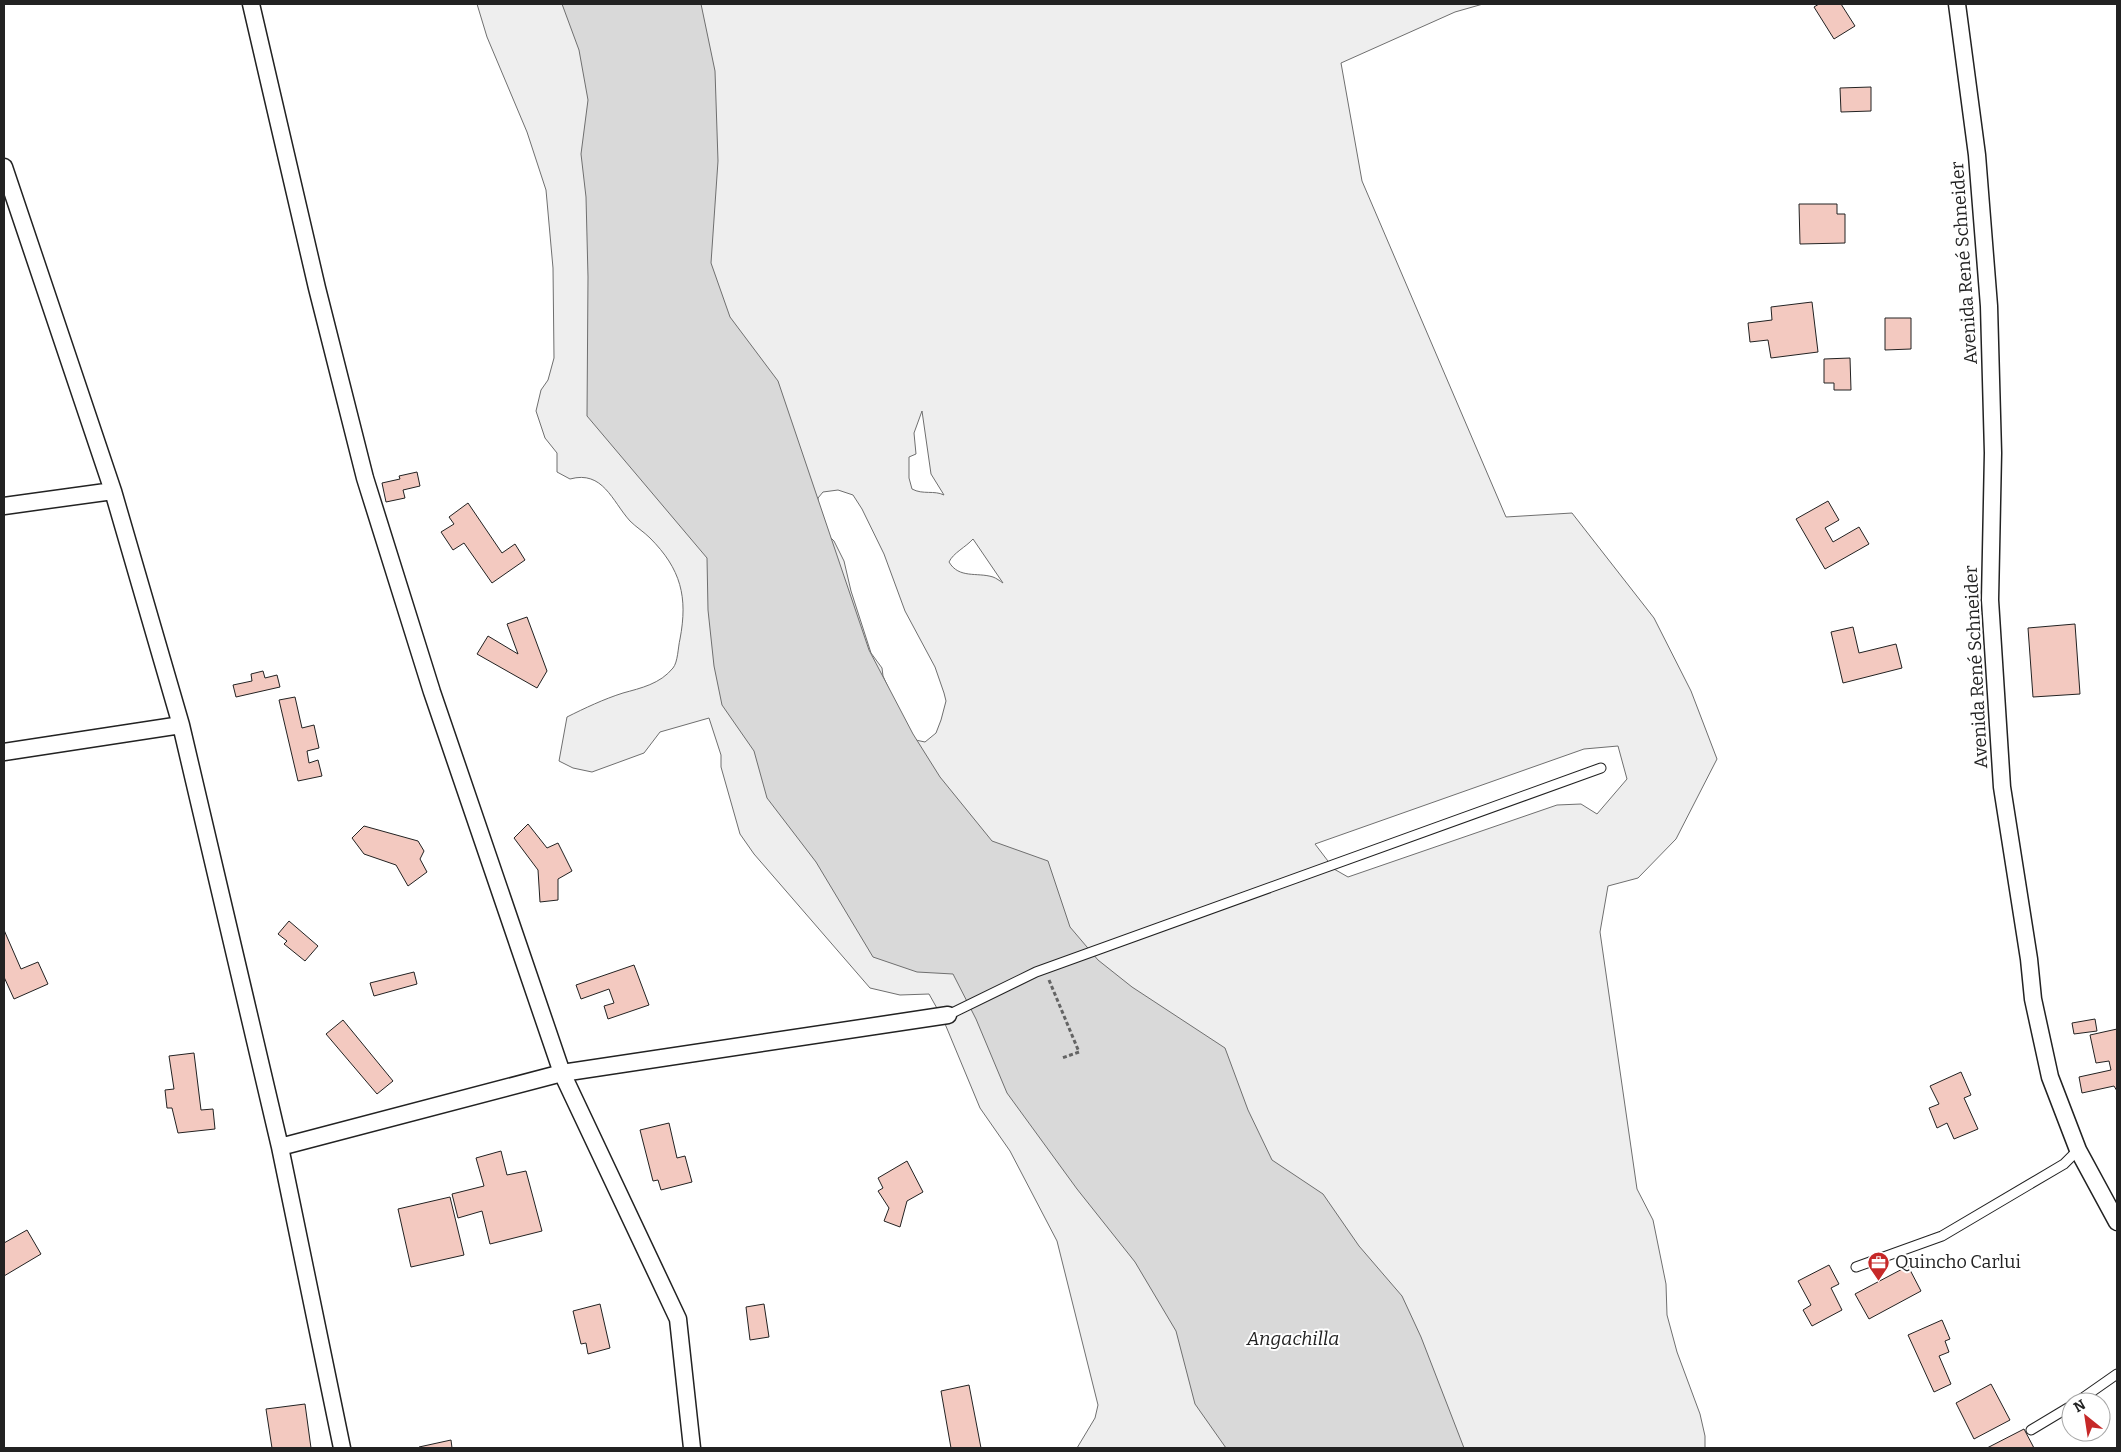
<svg xmlns="http://www.w3.org/2000/svg" width="2121" height="1452" viewBox="0 0 2121 1452" font-family="Bitter,serif">
<style>
.green{fill:#eee;stroke:#6f6f6f;fill-rule:evenodd}
.water{fill:#d9d9d9;stroke:#6f6f6f}
.building{fill:#f3c9c0;stroke:#222}
.lines{fill:none;stroke-linecap:round;stroke-linejoin:round}
.service-casing{stroke:#222;stroke-width:11}
.minor-casing{stroke:#222;stroke-width:19}
.path{stroke:#646464;stroke-width:3;stroke-dasharray:4 2.5;stroke-linecap:butt}
.service{stroke:#fff;stroke-width:9}
.minor{stroke:#fff;stroke-width:16}
.labels{text-anchor:middle;dominant-baseline:central;stroke-width:4;stroke-linejoin:round;paint-order:stroke}
.street-label{font-size:18px;fill:#222;stroke:#fff}
.poi-label{font-size:18px;fill:#222;stroke:#fff;text-anchor:start}
.water-label{font-size:19px;font-style:italic;fill:#222;stroke:#fff}
</style>
<rect width="100%" height="100%" fill="#fff"/>
<!-- green -->
<path class="green" d="M477,4H1483L1455,12L1341,63L1362,181L1506,517L1572,513L1654,618L1691,691L1717,759L1676,839L1638,878L1608,886L1600,932L1637,1189L1653,1220L1666,1284L1667,1315L1677,1352L1700,1414L1705,1436V1448H1077L1095,1418L1098,1405L1057,1241L1010,1151L980,1108L943,1019L929,994L900,995L870,988L754,854L740,834L721,767V755L709,718L660,732L644,753L592,772L573,768L559,761L567,717C585,708 604,699 623,693C641,688 660,684 673,668C678,662 678,647 680,639C688,597 681,569 650,538C644,532 636,527 630,521C612,501 603,470 570,479L557,472V453L545,438L536,411L541,390L548,380L554,358L553,268L546,190L527,132L487,37ZM922,411L931,474L944,495C934,490 923,495 912,489L909,478V457L916,454L914,433ZM838,490L853,495L862,509L884,554L905,611L935,667L944,693L946,701L941,720L936,733L925,742L911,739L883,676L882,668L871,653L851,591L844,561L834,541L818,525V498L823,492ZM973,539L1003,583C1000,581 996,578 993,577C977,572 959,579 949,562C953,553 966,547 973,539ZM1618,746L1627,779L1597,814L1581,804L1557,805L1348,877L1334,869L1315,844L1584,749Z"/>
<!-- water -->
<path class="water" d="M562,4H701L715,71L718,161L711,263L730,317L778,381L869,650L913,734L940,777L992,841L1048,861L1070,927L1098,960L1132,987L1225,1048L1248,1110L1272,1160L1323,1194L1359,1246L1402,1296L1421,1337L1464,1448H1226L1195,1404L1176,1331L1135,1262L1077,1189L1007,1093L976,1019L953,974L917,972L873,957L816,862L767,798L754,751L722,705L714,666L708,610L707,558L587,416L588,277L586,197L581,154L588,100L579,50Z"/>
<!-- building -->
<path class="building" d="M1819,4H1841L1855,26L1834,39L1814,7Z
M1871,87V111L1841,112L1840,88Z
M1799,204H1837V214H1845V243L1800,244Z
M1812,302L1818,352L1771,358L1768,340L1750,342L1748,323L1772,320L1771,307Z
M1885,318H1911V349L1885,350Z
M1850,358L1851,390H1834V383H1824V359Z
M417,472L420,486L403,490L405,498L386,502L382,483L400,479L399,476Z
M1828,501L1839,520L1825,528L1833,542L1859,527L1869,544L1825,569L1796,519Z
M468,503L502,553L515,544L525,560L492,583L464,543L453,550L441,532L454,524L449,517Z
M527,617L547,671L537,688L477,654L488,636L518,654L507,624Z
M2075,624L2080,694L2033,697L2028,628Z
M1853,627L1859,653L1896,644L1902,668L1843,683L1831,632Z
M263,671L265,678L277,675L280,687L236,697L233,685L252,681L251,674Z
M295,697L302,728L314,725L319,748L307,751L309,763L318,760L322,776L298,781L279,700Z
M528,824L547,848L558,843L572,871L558,879V900L540,902L538,870L514,838Z
M364,826L418,841L424,851L420,859L427,872L408,886L396,865L364,854L352,838Z
M289,921L318,946L305,961L284,944L287,941L278,934Z
M4,930L21,969L38,962L48,984L14,999L4,977Z
M634,965L649,1005L608,1019L604,1006L614,1003L609,989L581,999L576,985Z
M414,972L417,984L374,996L370,983Z
M2095,1019L2097,1031L2074,1034L2072,1023Z
M343,1020L393,1081L377,1094L326,1034Z
M2117,1029V1091L2114,1086L2082,1093L2079,1077L2111,1070L2109,1061L2096,1063L2090,1035Z
M194,1053L201,1110L213,1109L215,1129L178,1133L172,1108H167L165,1090L174,1089L169,1056Z
M1961,1072L1971,1095L1964,1098L1978,1129L1954,1139L1947,1123L1937,1128L1929,1108L1939,1104L1930,1086Z
M669,1123L677,1158L685,1156L692,1182L661,1190L658,1180L653,1181L640,1130Z
M501,1151L507,1175L526,1171L542,1231L490,1244L482,1211L458,1218L452,1194L484,1186L476,1158Z
M907,1161L923,1192L907,1201L900,1227L884,1221L889,1208L878,1191L883,1188L878,1178Z
M450,1197L464,1255L411,1267L398,1209Z
M27,1230L41,1254L4,1276V1243Z
M1829,1265L1839,1284L1831,1288L1842,1310L1812,1326L1803,1310L1811,1305L1798,1281Z
M1908,1266L1921,1291L1869,1319L1855,1294Z
M600,1304L610,1348L588,1354L586,1343L581,1344L573,1311Z
M764,1304L769,1337L750,1340L746,1307Z
M1942,1320L1950,1339L1945,1341L1949,1352L1939,1356L1951,1384L1934,1392L1908,1335Z
M1991,1384L2010,1420L1974,1439L1956,1403Z
M969,1385L981,1448H951L941,1391Z
M305,1404L311,1448H272L266,1409Z
M2024,1429L2034,1448H1987Z
M451,1440L452,1448H419V1447Z"/>
<g class="lines">
<defs>
<path id="service" d="M948,1015L1036,972L1601,768
M1856,1267L1942,1236L2064,1164L2078,1150
M2077,1402L2117,1374
M2031,1430L2071,1406"/>
<path id="minor" d="M251,4L317,288L365,478L432,692L562,1073L678,1319L692,1448
M1957,4L1977,155L1989,306L1993,453L1990,600L2002,787L2029,959L2033,999L2050,1077L2078,1150L2117,1222
M4,167L113,491L181,725L280,1147L342,1448
M4,506L113,491
M4,752L181,725
M280,1147L562,1073L948,1015"/>
</defs>
<!-- service casing -->
<use href="#service" class="service-casing"/>
<!-- minor casing -->
<use href="#minor" class="minor-casing"/>
<!-- path -->
<path class="path" d="M1049,980L1079,1052L1062,1058"/>
<!-- service -->
<use href="#service" class="service"/>
<!-- minor -->
<use href="#minor" class="minor"/>
</g>
<!-- icons -->
<defs>
<symbol id="office-pin" viewBox="-11 -11 22 30"><path d="M0 17L-7.5 6A9.5 9.5 0 1 1 7.5 6Z" fill="#c62828" stroke="#fff"/><path d="M-6-3h4V-5.5h4V-3h4V5H-6ZM-1-4.5V-3h2v-1.5ZM-6 0V1H6V0Z" fill="#fff"/></symbol>
</defs>
<g fill-rule="evenodd">
<use href="#office-pin" x="1866" y="1250" width="25" height="34"/>
</g>
<g class="labels">
<!-- street labels -->
<g class="street-label">
<text transform="translate(1964 263) rotate(-94)">Avenida René Schneider</text>
<text transform="translate(1976 667) rotate(-93)">Avenida René Schneider</text>
</g>
<!-- poi labels -->
<g class="poi-label">
<text x="1895" y="1262">Quincho Carlui</text>
</g>
<!-- water labels -->
<g class="water-label">
<text x="1293" y="1338">Angachilla</text>
</g>
</g>
<!-- border -->
<rect width="2121" height="1452" fill="none" stroke="#222222" stroke-width="10"/>
<!-- north arrow -->
<g transform="translate(2086 1417) rotate(330)"><circle r="24" fill="#ffffff" stroke="#a7a7a7"/>
<path d="M0-4L9 19L0 12L-9 19Z" fill="#c62828"/>
<text y="-8" font-size="14" font-weight="bold" text-anchor="middle" fill="#222222">N</text>
</g>
</svg>
